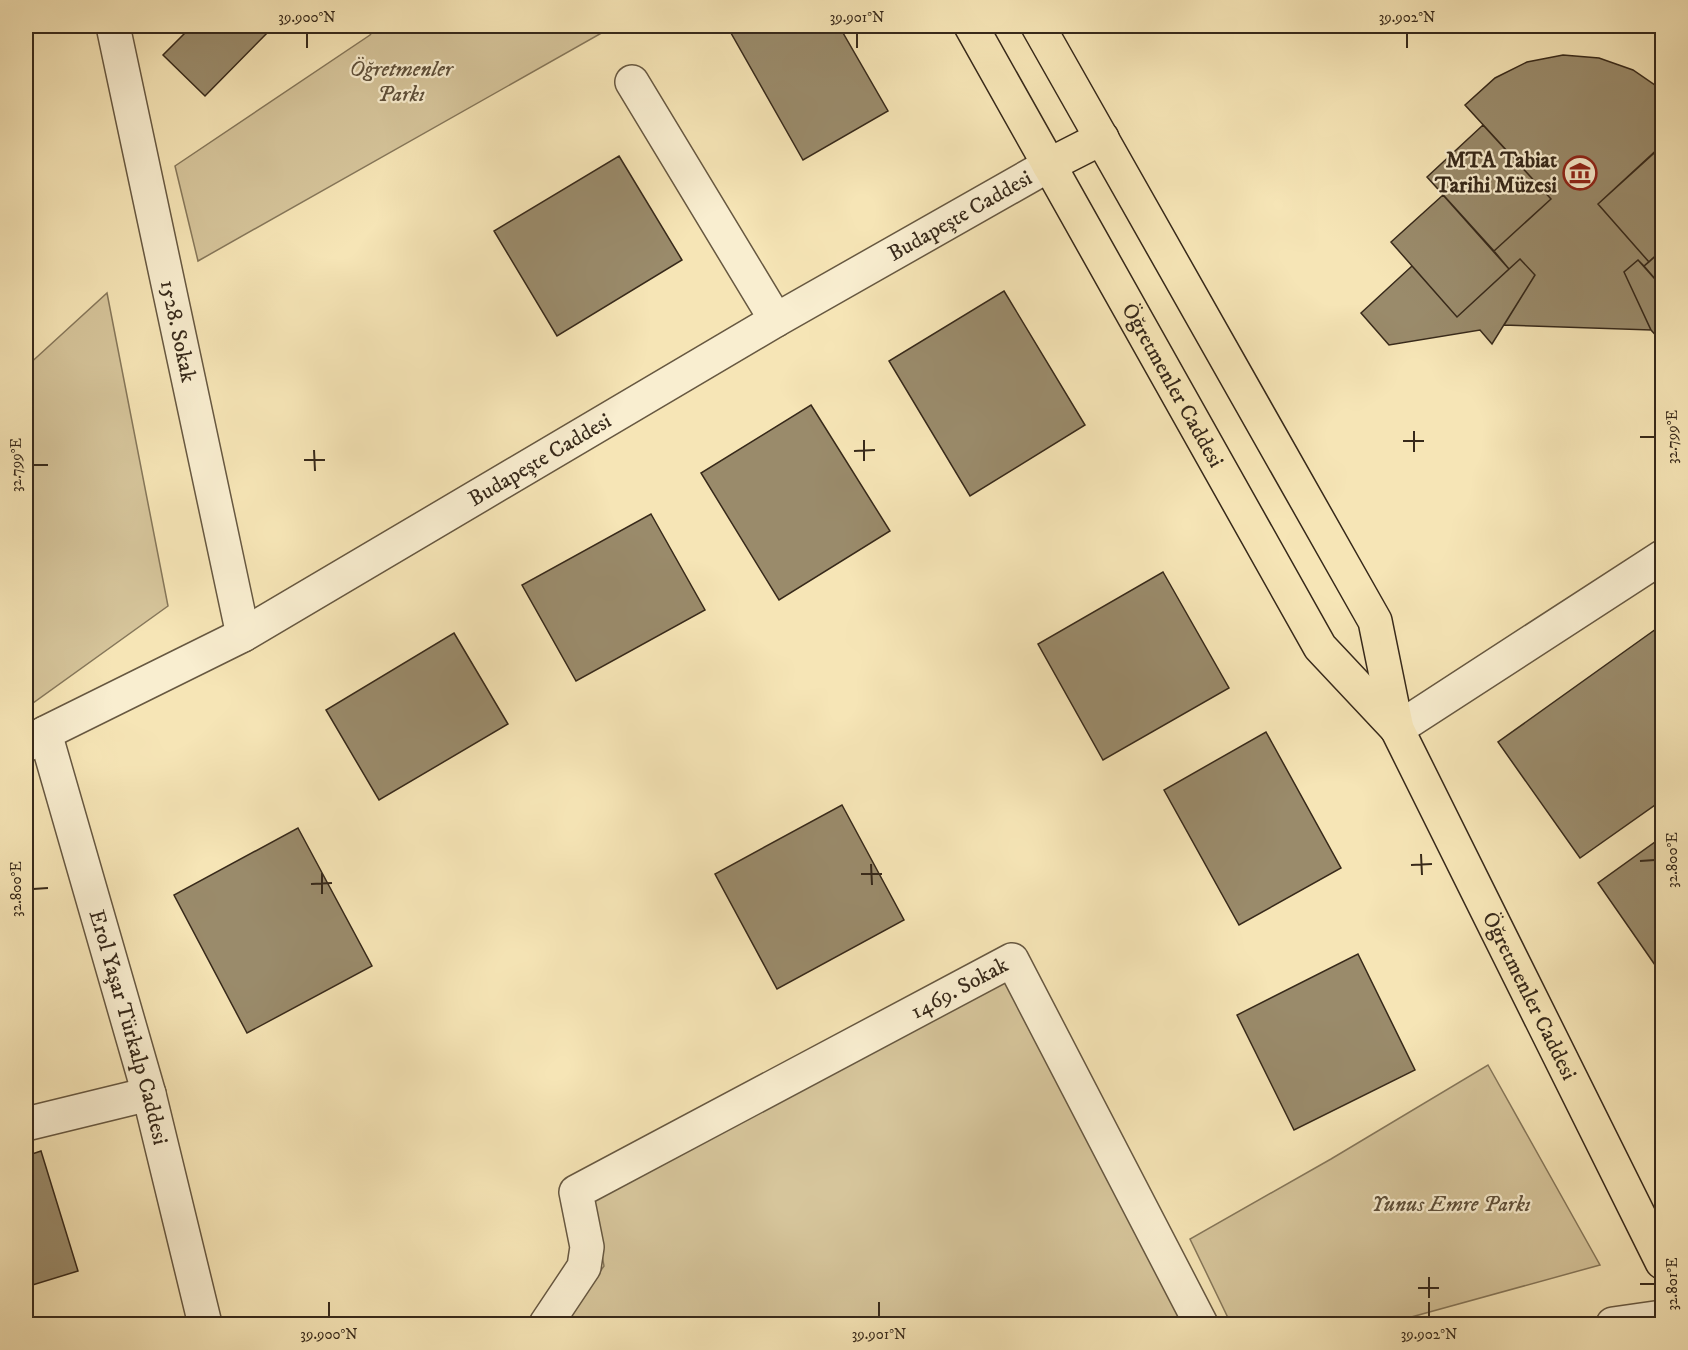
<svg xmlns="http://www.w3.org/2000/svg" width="1688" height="1350" viewBox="0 0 1688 1350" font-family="'IM FELL DW Pica',serif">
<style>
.green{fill:#d6c59b;stroke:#86775a;stroke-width:1.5}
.building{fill:#9a8b6b;stroke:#37291a;stroke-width:1.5}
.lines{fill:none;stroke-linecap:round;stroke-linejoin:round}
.minor-casing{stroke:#675841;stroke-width:36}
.major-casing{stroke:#37291a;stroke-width:36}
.minor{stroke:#f9eed0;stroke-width:33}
.major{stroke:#f6e5b6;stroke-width:33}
.ticks{fill:none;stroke:#37291a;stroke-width:2}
.labels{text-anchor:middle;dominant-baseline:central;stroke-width:4.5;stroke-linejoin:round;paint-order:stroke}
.park-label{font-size:22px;font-style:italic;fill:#5f503a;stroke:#f9eed0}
.poi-label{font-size:22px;font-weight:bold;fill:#37291a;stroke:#f9eed0;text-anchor:end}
.street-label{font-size:22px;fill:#37291a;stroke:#f9eed0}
.neatline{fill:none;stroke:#37291a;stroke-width:2}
.ticks-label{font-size:15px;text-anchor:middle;fill:#37291a}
</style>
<rect width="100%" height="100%" fill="#f6e5b6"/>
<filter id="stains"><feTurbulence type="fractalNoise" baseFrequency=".00333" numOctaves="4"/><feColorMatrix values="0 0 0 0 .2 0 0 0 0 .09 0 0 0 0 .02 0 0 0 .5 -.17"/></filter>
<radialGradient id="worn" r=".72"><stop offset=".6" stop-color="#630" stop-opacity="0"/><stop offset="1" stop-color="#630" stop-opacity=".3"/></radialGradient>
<!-- green -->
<path class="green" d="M377,26H614L198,261L175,166L370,35Z
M107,293L168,606L26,708V367Z
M1005,976L1186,1324H562L604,1266L591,1197Z
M1488,1065L1600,1265L1386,1324H1231L1190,1239L1331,1159Z"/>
<!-- building -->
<path class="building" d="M192,26H267L271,29L205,96L163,55Z
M727,26H839L888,111L803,160Z
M1563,55L1599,58L1633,70L1662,90V146L1598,204L1649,262L1644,266L1638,260L1624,272L1651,330L1504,325L1535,275L1520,259L1509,269L1494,251L1551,199L1465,105L1495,78L1527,62Z
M1483,125L1551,199L1494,251L1427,177Z
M1662,145V250L1649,262L1598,204Z
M619,156L682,260L557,336L494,231Z
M1443,195L1509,269L1457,317L1391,242Z
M1662,250V287L1644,266Z
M1520,259L1535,275L1492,344L1480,330L1389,345L1361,313L1412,266L1457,317Z
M1638,260L1662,287V342L1651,330L1624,272Z
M1004,291L1085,425L970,496L889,361Z
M811,405L890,531L779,600L701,473Z
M651,514L705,610L576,681L522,585Z
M1163,572L1229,688L1103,760L1038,644Z
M1656,629L1662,638V800L1580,858L1498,742Z
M454,633L508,724L379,800L326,710Z
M1266,732L1341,868L1239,925L1164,790Z
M842,805L904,920L777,989L715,874Z
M298,828L372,966L247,1033L174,895Z
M1662,837V975L1598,883Z
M1358,954L1415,1070L1294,1130L1237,1015Z
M41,1151L78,1271L26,1287V1156Z"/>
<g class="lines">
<defs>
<g id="minor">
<path id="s1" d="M113,26L243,635"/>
<path d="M632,82L776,320"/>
<path d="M1397,729L1662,557"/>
<path id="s2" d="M45,733L149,1094L205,1324"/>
<path id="s3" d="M26,745L45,733L243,635L776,320L1049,165"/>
<path d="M26,1124L149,1094"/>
<path id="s4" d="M546,1324L584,1267L587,1247L576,1192L1012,960L1201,1324"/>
<path d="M1613,1324L1662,1317"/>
</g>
<g id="major">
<path id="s5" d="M971,26L1320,647L1397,729"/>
<path id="s6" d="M1038,26L1375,621L1397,729L1662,1262"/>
<path d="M1049,165L1102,138"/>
</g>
</defs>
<!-- minor casing -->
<use href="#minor" class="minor-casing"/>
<!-- major casing -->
<use href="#major" class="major-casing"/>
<!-- minor -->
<use href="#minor" class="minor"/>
<!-- major -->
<use href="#major" class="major"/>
</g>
<!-- ticks -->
<path class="ticks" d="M307,33V48M857,33V48M1407,33V48M1414,431V452M1640,437H1655M864,440V461M1403,441H1424M314,450L315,471M854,451L875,450M304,460H325M33,465H48M1421,854L1422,875M1640,861L1655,860M871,864L872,885M1411,865L1432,864M322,873V894M861,874H882M311,884L332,883M33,889L48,888M1429,1277V1298M1640,1284H1655M1418,1288H1439M329,1302V1317M879,1302V1317M1429,1302V1317"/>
<!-- icons -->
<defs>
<symbol id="museum-ring" viewBox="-11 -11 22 22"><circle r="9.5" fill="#f9eed0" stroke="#8f2418" stroke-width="1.5"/><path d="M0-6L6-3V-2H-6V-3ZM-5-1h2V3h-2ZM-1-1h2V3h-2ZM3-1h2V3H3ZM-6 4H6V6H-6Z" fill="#8f2418"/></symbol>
</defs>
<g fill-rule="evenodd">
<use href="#museum-ring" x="1561" y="154" width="38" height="38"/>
</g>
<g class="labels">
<!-- park labels -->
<g class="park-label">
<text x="401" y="69">Öğretmenler<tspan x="401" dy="25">Parkı</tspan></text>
<text x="1451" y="1204">Yunus Emre Parkı</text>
</g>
<!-- poi labels -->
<g class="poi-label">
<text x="1557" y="160">MTA Tabiat<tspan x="1557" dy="25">Tarihi Müzesi</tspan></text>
</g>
<!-- street labels -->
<g class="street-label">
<text stroke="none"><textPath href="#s3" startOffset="1074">Budapeşte Caddesi</textPath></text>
<text stroke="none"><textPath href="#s1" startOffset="312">1528. Sokak</textPath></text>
<text stroke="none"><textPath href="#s5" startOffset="412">Öğretmenler Caddesi</textPath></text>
<text stroke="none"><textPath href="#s3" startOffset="588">Budapeşte Caddesi</textPath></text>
<text stroke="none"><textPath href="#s4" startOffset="579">1469. Sokak</textPath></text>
<text stroke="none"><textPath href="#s6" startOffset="1092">Öğretmenler Caddesi</textPath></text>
<text stroke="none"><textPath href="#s2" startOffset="306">Erol Yaşar Türkalp Caddesi</textPath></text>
</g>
</g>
<!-- margin -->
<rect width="1688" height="1350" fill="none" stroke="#f6e5b6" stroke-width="66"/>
<rect x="33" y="33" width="1622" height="1284" class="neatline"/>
<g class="ticks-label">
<text x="307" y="22">39.900°N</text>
<text x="857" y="22">39.901°N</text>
<text x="1407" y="22">39.902°N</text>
<text transform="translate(1672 437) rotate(-90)" y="5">32.799°E</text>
<text transform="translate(16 465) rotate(-90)" y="5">32.799°E</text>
<text transform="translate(1672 860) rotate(-90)" y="5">32.800°E</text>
<text transform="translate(16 889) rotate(-90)" y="5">32.800°E</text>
<text transform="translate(1672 1284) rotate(-90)" y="5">32.801°E</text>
<text x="329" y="1339">39.900°N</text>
<text x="879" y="1339">39.901°N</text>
<text x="1429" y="1339">39.902°N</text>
</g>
<rect width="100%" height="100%" filter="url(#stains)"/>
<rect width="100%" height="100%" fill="url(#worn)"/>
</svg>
